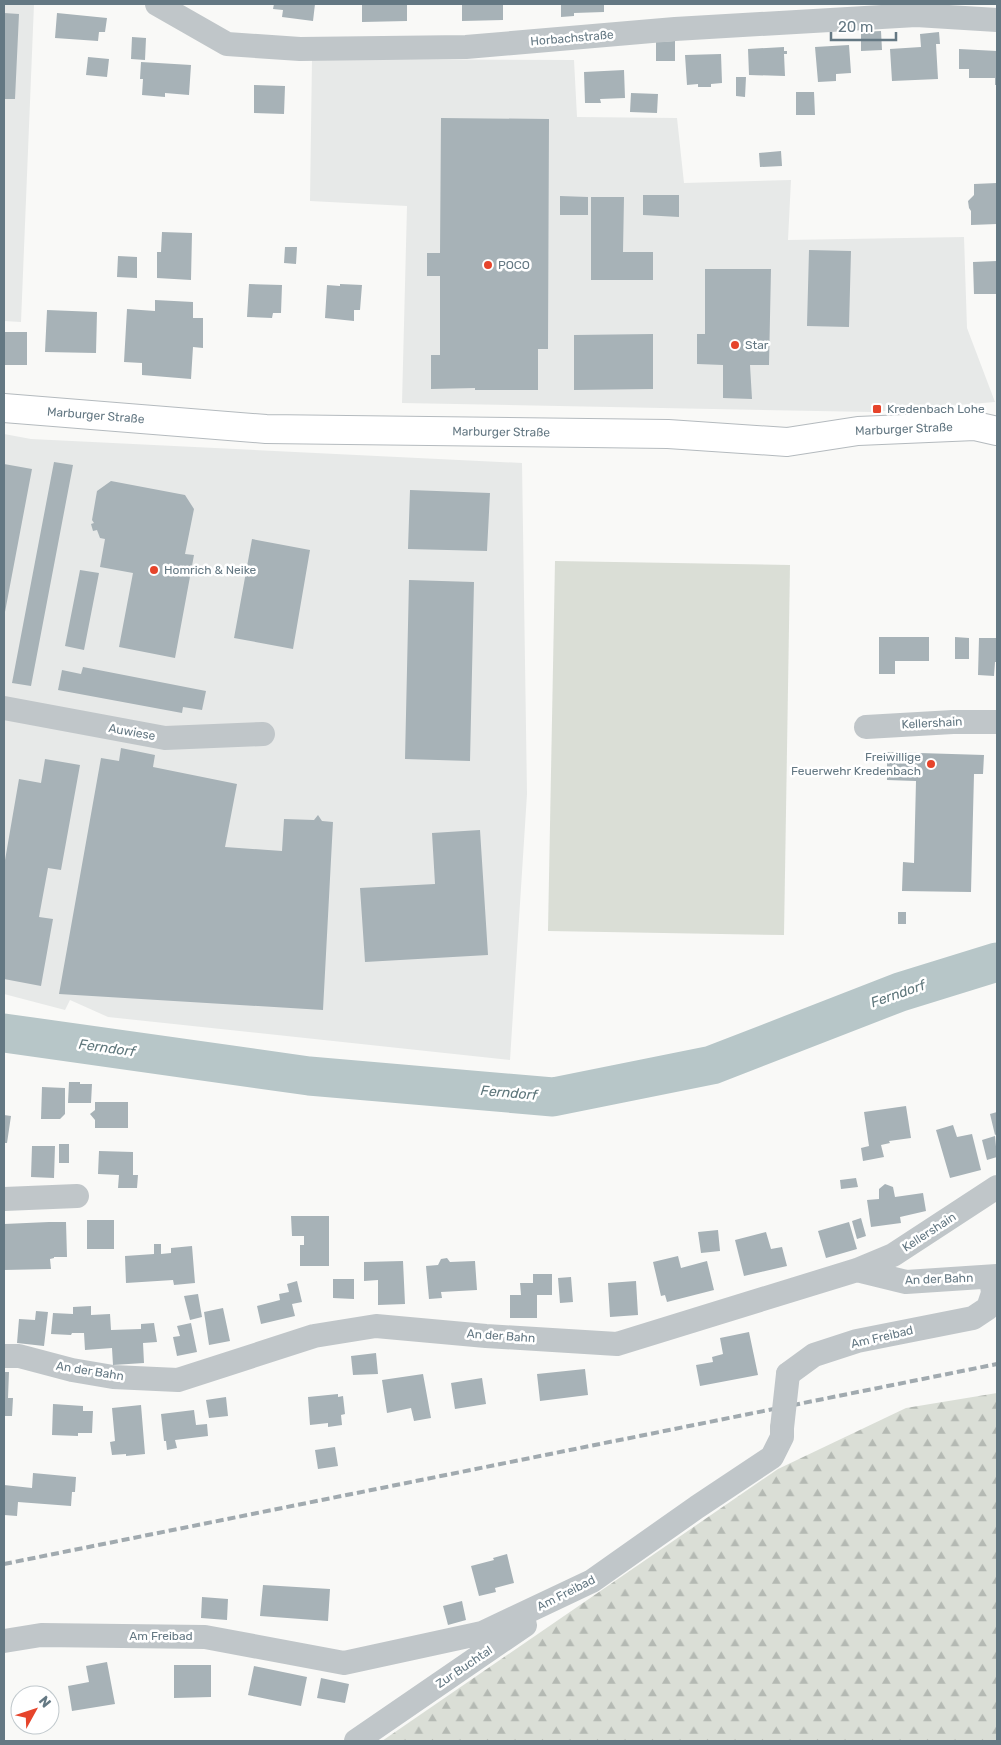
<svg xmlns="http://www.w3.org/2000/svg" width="1001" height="1745" viewBox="0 0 1001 1745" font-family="Rubik,sans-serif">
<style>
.built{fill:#e7e9e8}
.forest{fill:url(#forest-firs)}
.pitch{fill:#daded6}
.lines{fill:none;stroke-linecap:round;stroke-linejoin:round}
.river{stroke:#b7c6c8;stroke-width:39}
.building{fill:#a7b2b7}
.primary-casing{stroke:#b4babe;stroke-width:30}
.minor{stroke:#c0c6c9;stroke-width:24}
.primary{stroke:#fff;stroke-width:28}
.rail{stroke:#a1aaaf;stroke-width:4;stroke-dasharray:8 4;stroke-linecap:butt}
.minor-bridge{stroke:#c0c6c9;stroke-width:24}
.poi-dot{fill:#e6442b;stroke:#fff;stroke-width:2}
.labels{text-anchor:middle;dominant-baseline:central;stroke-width:5;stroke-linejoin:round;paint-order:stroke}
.street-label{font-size:12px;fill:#647883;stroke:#fff}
.poi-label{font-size:12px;fill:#647883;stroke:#fff;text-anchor:start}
.water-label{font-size:14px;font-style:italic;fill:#5f777c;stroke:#fff}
</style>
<defs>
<pattern id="forest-firs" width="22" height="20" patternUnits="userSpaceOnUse" patternTransform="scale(1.25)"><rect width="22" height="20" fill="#daded6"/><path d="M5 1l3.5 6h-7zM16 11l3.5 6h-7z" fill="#b4b9b3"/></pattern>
</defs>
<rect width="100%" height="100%" fill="#f9f9f7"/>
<!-- built -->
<path class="built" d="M4,4H34L21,322L4,321Z
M312,59L574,60L577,117L677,118L684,183L791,180L788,240L964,237L967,328L995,402L872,412L402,403L407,206L310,201Z
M4,434L31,439L522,463L527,794L510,1060L108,1017L70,1000L65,1010L4,994Z"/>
<!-- forest -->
<path class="forest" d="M997,1393V1741H382L778,1469L906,1408Z"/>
<!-- pitch -->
<path class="pitch" d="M555,561L790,565L784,935L548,931Z"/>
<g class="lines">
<!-- river -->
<path class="river" d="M4,1033L309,1076L553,1097L712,1065L900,992L997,962"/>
</g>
<!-- building -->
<path class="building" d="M274,4H315L313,21L282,17L283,10L273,9Z
M362,4H407V21L362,22Z
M462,4H503V20L462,21Z
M561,4H604V12L574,13V16L561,17Z
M4,13L19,14L15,99H4Z
M57,13L107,18L105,32H99L98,41L55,38Z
M881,31L882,50L861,51V32Z
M939,32L940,44H936L938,79L892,81L890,49L921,47L920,34Z
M132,37L146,38L145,60L131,59Z
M675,41V61H656V42Z
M849,45L851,73L836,74V81L818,82L815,47Z
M784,47V51H787V54H784L785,76L749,75L748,49Z
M959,49L997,51V85H995V78H969V69H959Z
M721,54L722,83L711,84V87H698V84L687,85L685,55Z
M88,57L109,59L107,77L86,75Z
M141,62L191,65L189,95L165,93V97L142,95L143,79H140Z
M624,70L625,98L600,99L601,103H585L584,72Z
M736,77H746L745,97L736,96Z
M254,85L285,86L284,114L254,113Z
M796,92H814L815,115H796Z
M631,93L658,94L657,113L630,112Z
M441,118L549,119L548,349H538V390H475V388L431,389V355H440V276H427V253H440Z
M781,151L782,166L760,167L759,153Z
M997,183V224L971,225V211L969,208L968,201L974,195V184Z
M643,195H679V217L643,215Z
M560,196L588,197V215H560Z
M591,197H624L623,252H653V280H591Z
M162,232L192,233L191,280L157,278V252H161Z
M285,247H297L296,264L284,263Z
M809,250L851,251L849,327L807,326Z
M118,256L137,257V278L117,277Z
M997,261V294H974L973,262Z
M705,269H771L769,365H750L752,399L723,398V365L697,364V334H705Z
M249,284L282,285L281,313H273L272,318L247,317Z
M340,284L362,285L360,310H354V321L325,318L327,285L340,286Z
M155,300L193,302V318H203V348L193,347L191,379L142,375V363L124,362L127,309L155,311Z
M47,310L97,312L96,353L45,352Z
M4,332H27V365H4Z
M653,334V389L574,390V335Z
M54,462L73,465L31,686L12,683Z
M4,464L32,469L5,612H4Z
M111,481L185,495L194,509L185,554L194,555L175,658L119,647L133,573L100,567L105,539L100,538L97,530L93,531L91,524L94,523L92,520L97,491Z
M410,490L490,493L487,551L408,549Z
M252,539L310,550L293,649L234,638Z
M80,570L99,573L84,650L65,646Z
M409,580L474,582L470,761L405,759Z
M879,637H929V661H895V674H879Z
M955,637L969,638V659H955Z
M979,638H997V662H995L994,676L978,675Z
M83,667L206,691L202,710L183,707L182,713L58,690L62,670L81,674Z
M121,748L155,755L153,767L237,784L225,847L282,851L284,819L314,820L318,815L322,821L333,822L323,1010L59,994L101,758L119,761Z
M887,752L984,755L983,774H974L971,892L902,891L903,862L914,863L916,781L887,780Z
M45,759L80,765L61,870L48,868L39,917L53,919L41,986L4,979V866L19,779L41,783Z
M480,830L488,955L365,962L360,888L435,884L432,833Z
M898,912H906V924H898Z
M69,1082H80V1084H92L91,1103H68Z
M42,1087L65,1088V1114L60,1119H41Z
M95,1102H128V1128H95V1120L90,1114L95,1110Z
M906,1106L911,1138L889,1141L890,1143L881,1145L884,1157L863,1161L861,1148L869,1146L864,1112Z
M997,1112V1134L995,1135L990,1114Z
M4,1115L11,1116L7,1143H4Z
M953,1125L957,1137L972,1134L981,1170L950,1178L936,1130Z
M995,1136L997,1157L987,1160L982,1140Z
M59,1144H69V1163H59Z
M32,1146H55L54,1178L31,1177Z
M99,1151L133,1152V1175H138L137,1188H118L119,1175L98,1174Z
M856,1178L858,1187L841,1189L840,1180Z
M885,1184L893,1187L895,1197L923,1193L926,1211L900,1217L901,1223L871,1227L867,1200L879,1199V1189Z
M291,1216H329V1266H300V1245H304V1236H292Z
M861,1218L866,1236L857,1239L852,1221Z
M87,1220H114V1249H87Z
M49,1222H66L67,1257H54V1258L50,1259L51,1269L4,1270V1224Z
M849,1222L857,1249L826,1258L818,1231Z
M718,1230L720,1251L701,1253L698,1232Z
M766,1232L771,1249L782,1247L787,1266L744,1276L735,1240Z
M154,1244H161V1254L171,1253V1248L192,1246L195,1283L174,1285L173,1280L126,1283L125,1256L154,1254Z
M678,1256L681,1268L707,1261L714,1290L667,1302L665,1295L661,1296L653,1262Z
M447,1258L450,1262L475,1261L477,1290L441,1292L442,1298L429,1299L426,1266L438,1265L441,1259Z
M403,1261L405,1304L378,1305V1280L364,1281V1262Z
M533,1274H552V1295H537V1318H510V1295H521L520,1283H533Z
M571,1277L573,1302L560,1303L558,1278Z
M333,1279H354V1299L333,1298Z
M297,1281L302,1302L292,1304L295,1316L261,1324L257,1306L280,1300L279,1294L289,1292L287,1284Z
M636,1281L638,1315L610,1317L608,1283Z
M198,1294L202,1317L190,1320L184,1296Z
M91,1306V1315L110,1314L111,1330L141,1329V1324L154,1323L157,1342L143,1343L144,1363L113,1365L112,1348L85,1350L84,1333H72L71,1335L51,1334L53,1313L73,1314V1307Z
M223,1308L230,1341L209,1345L204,1312Z
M36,1311L48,1312L44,1346L17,1343L19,1319L35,1320Z
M191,1323L197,1352L177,1356L173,1337L180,1336L177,1326Z
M749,1332L758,1375L700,1386L696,1365L713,1362L712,1357L723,1354L720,1338Z
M376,1353L378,1374L353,1375L351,1356Z
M585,1369L588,1395L540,1401L537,1374Z
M4,1372H9L8,1398H13L12,1416H4Z
M423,1374L431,1418L414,1421L411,1408L387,1413L382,1380Z
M482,1378L486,1404L455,1409L451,1383Z
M338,1394V1397L343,1396L345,1414L341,1415L342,1425L328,1427V1423L310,1425L308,1397Z
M226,1397L228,1416L209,1418L206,1400Z
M53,1404L83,1406V1411H93L92,1433H78V1436L52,1435Z
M141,1405L145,1454L126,1456V1454L112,1455L110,1442L115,1441L112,1408Z
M194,1410L196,1425L207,1424L208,1436L175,1440L177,1448L167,1450L166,1441H164L161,1414Z
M335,1447L338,1466L318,1469L315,1450Z
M33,1473L76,1477L75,1492H72L71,1506L18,1502L17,1516L4,1515V1485L32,1488Z
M507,1554L514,1583L495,1588L496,1592L479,1596L471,1566L494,1560L493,1558Z
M263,1585L330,1589L328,1621L260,1616Z
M202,1597L228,1599L227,1620L201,1618Z
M462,1601L466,1620L448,1625L443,1606Z
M107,1662L115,1704L72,1711L68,1686L89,1682L86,1666Z
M174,1665H211V1697L174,1698Z
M254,1666L307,1677L301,1706L248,1695Z
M321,1678L349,1684L345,1703L317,1698Z"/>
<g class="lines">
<defs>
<g id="primary">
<path id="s1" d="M4,408L266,429L668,434L787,442L858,431L975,426L997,431"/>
</g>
</defs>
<!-- primary casing -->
<use href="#primary" class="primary-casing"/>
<!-- minor -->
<path class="minor" d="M157,4L227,44L300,49L466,47L675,29L916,15L997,20
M4,708L165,738L263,734
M866,727L953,722H997
M4,1199L77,1196
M857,1270L906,1282L997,1276
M4,1356H19L72,1370L113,1377L178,1380L314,1336L376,1326L486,1336L617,1344L857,1270L893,1255L997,1187
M788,1374L814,1355L857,1341L973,1318L988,1308L993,1293L991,1277
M4,1641L41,1635L205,1637L344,1663L482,1633L592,1581L697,1507L772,1457L782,1437V1428
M356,1741L525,1625"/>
<!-- primary -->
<use href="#primary" class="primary"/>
<!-- rail -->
<path class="rail" d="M4,1564L997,1364"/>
<!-- minor-bridge -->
<path class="minor-bridge" d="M782,1428L788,1374"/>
</g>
<!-- markers -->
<g class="poi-dot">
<circle cx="488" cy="265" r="5"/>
<circle cx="735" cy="345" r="5"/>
<rect x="872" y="404" width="10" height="10" rx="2.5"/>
<circle cx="154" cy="570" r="5"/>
<circle cx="931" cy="764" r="5"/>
</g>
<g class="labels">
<!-- street labels -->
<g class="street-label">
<text transform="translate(572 38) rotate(-5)">Horbachstraße</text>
<text stroke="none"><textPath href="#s1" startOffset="92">Marburger Straße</textPath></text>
<text stroke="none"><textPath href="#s1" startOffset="902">Marburger Straße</textPath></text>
<text stroke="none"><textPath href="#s1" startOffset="498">Marburger Straße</textPath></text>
<text transform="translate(932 723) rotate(-3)">Kellershain</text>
<text transform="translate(132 732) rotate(10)">Auwiese</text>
<text transform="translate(929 1232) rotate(-33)">Kellershain</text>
<text transform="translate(939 1279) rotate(-2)">An der Bahn</text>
<text transform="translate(501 1336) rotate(4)">An der Bahn</text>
<text transform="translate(882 1337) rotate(-13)">Am Freibad</text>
<text transform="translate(90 1371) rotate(9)">An der Bahn</text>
<text transform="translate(566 1593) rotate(-27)">Am Freibad</text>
<text x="161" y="1636">Am Freibad</text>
<text transform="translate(464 1667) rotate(-34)">Zur Buchtal</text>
</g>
<!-- poi labels -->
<g class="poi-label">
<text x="498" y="265">POCO</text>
<text x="745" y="345">Star</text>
<text x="887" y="409">Kredenbach Lohe</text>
<text x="164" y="570">Homrich &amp; Neike</text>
<text x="921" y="757" text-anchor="end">Freiwillige<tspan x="921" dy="14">Feuerwehr Kredenbach</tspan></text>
</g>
<!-- water labels -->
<g class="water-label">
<text transform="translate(898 994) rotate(-19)">Ferndorf</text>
<text transform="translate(107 1048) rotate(8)">Ferndorf</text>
<text transform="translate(509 1093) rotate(5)">Ferndorf</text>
</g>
</g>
<!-- border -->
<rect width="1001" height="1745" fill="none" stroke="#647883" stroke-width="10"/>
<!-- north arrow -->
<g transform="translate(35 1710) rotate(50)"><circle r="24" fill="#ffffff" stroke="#c1c9cd"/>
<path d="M0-4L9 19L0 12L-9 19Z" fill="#e6442b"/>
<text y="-8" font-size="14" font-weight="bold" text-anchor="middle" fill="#647883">N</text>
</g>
<!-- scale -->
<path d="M831 32v8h65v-8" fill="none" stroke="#647883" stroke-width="2.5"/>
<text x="838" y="32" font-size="15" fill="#647883" stroke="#ffffff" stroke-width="4" paint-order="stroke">20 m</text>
</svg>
